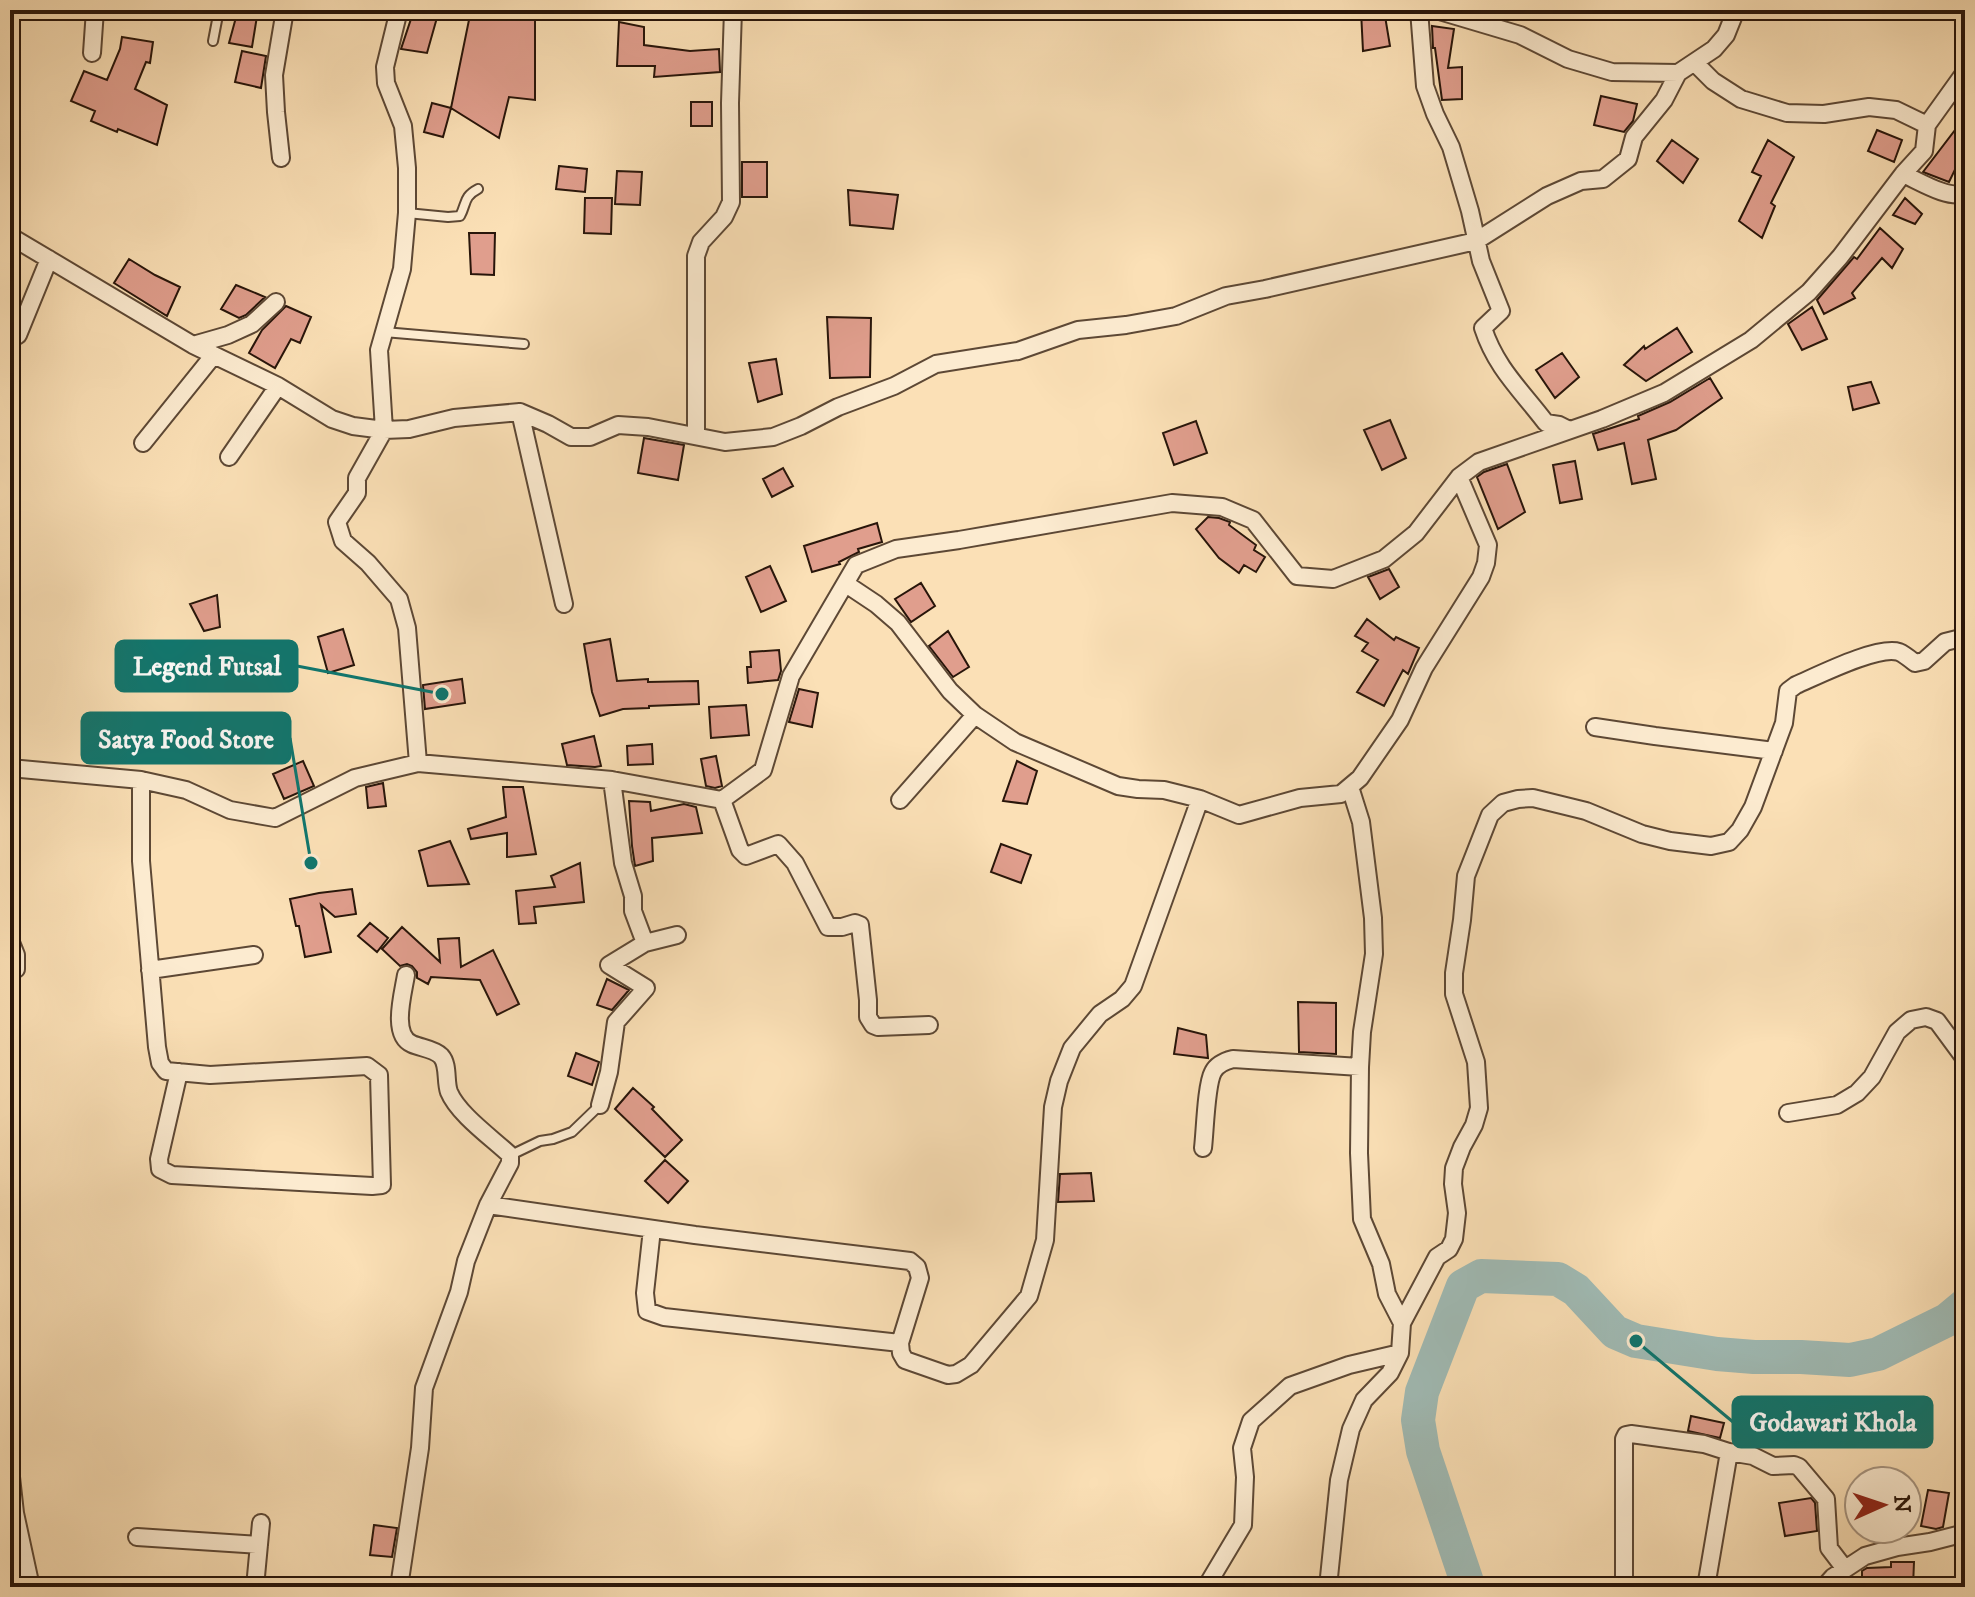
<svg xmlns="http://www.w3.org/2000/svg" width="1975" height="1597" viewBox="0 0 1975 1597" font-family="'IM FELL DW Pica',serif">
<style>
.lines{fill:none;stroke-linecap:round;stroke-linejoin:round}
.river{stroke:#a0bbb5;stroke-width:34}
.building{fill:#e09e8d;stroke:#28150a;stroke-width:2}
.service-casing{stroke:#5d4835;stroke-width:12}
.minor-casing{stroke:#5d4835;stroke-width:20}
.service{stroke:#fcebd0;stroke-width:8}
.minor{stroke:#fcebd0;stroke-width:16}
.leader{fill:none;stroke:#0f766e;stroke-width:3}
.callout-dot{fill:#0f766e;stroke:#fcebd0;stroke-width:3}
.callout{fill:#0f766e;stroke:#0f766e;stroke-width:3}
.callout-label{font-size:26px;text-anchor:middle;font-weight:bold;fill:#fff}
</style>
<rect width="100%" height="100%" fill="#fbe0b6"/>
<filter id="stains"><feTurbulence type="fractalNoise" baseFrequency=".0025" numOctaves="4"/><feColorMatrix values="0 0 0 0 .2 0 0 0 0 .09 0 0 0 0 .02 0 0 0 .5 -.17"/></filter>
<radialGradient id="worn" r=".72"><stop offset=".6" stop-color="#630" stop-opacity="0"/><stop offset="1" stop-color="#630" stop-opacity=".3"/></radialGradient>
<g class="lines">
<!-- river -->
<path class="river" d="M1467,1587V1582L1423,1451L1418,1420L1422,1392L1463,1286L1481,1276L1558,1279L1576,1290L1615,1332L1636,1341L1717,1354L1754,1357H1801L1850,1360L1878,1354L1947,1320L1965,1305"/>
</g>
<!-- building -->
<path class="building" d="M238,10H258L252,47L229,43Z
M414,10L438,14L427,53L401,49Z
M1372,10H1384L1390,46L1363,51L1361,11Z
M470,15L535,16V100L509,97L499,138L451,108Z
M619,22L644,27V45L690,51L719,49L720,72L654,77L655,66H617Z
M1432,26L1454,29L1448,68L1462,67V99L1442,100L1435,48H1433Z
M122,37L153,42L150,63L146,62L135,89L167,105L157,145L118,129L117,132L91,121L95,111L71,101L84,71L107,80L120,49Z
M242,51L266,56L261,88L235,82Z
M1601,96L1637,104L1633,121L1624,132L1594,125Z
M691,102H712V126H691Z
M432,103L451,108L443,137L424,132Z
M1965,117V149L1949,182L1923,172Z
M1877,130L1902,140L1894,162L1868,151Z
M1672,140L1698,159L1683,183L1657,161Z
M1768,140L1794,157L1771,203L1775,206L1762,238L1739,221L1761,176L1752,172Z
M742,162H767V197H742Z
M559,166L587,169L585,192L556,189Z
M617,171L642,172L640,205L615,204Z
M848,190L898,195L893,229L850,225Z
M585,198H612L611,234L584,233Z
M1905,198L1922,214L1915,224L1893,215Z
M1880,228L1903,249L1892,268L1882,258L1852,293L1855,298L1824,314L1817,300L1854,257L1857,259Z
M469,233H495L494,275L471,274Z
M129,259L155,275L180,287L167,316L114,283Z
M236,285L265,297L246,315L239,318L221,309Z
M286,306L311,317L300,343L291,339L275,368L249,353L262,330Z
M1812,307L1827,339L1802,350L1788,324Z
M827,317L871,318L870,377L830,378Z
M1677,328L1692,352L1646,381L1624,365L1644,346L1645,349Z
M1562,353L1579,377L1555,398L1536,370Z
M776,359L782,394L758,402L749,363Z
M1710,378L1722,398L1676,430L1648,440L1656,479L1632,484L1624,443L1598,450L1593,434L1639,419L1638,416L1670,402Z
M1871,382L1879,403L1853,410L1848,387Z
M1390,420L1406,458L1382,470L1364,430Z
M1196,421L1207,453L1174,465L1163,433Z
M644,438L684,445L678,480L638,473Z
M1575,461L1582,499L1560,503L1553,465Z
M1507,464L1525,512L1498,529L1477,477L1484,472Z
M783,468L793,486L772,497L763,479Z
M1208,517L1219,518L1230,522L1229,525L1256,545L1254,550L1265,557L1256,572L1244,565L1239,573L1219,558L1196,529Z
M877,523L882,542L858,549L859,552L839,562L840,564L812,572L804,546Z
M770,566L786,601L761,612L746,577Z
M1389,569L1399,587L1380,599L1368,577Z
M921,583L935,606L911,622L895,599Z
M217,595L220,627L204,631L190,604Z
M1367,619L1394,640L1396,637L1419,648L1408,674L1403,670L1384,706L1357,692L1378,660L1362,651L1368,643L1355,636Z
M343,629L354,665L328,673L318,637Z
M948,631L969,667L953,677L929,646Z
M610,639L617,681L648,679V682L698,681L699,704L649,706V708L623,709L600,716L592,692L584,644Z
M779,650L781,671L778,680L748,683L747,667H751L750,652Z
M462,679L465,703L425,709L423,685Z
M799,689L818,693L812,727L789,722Z
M746,705L749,735L711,738L709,707Z
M594,736L601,766L595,767L567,765L562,744Z
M652,744L653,764L628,765L627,746Z
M716,756L722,786L715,788L706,786L701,759Z
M303,761L314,786L284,799L273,774Z
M1017,761L1037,771L1027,804L1003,801Z
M383,783L386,806L368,808L366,787Z
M503,787H523L536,854L507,857V833L471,839L468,829L506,817Z
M629,801L650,802L651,811L684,804L696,807L702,833L652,838L653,861L635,866L632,846Z
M450,841L469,884L428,886L419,851Z
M1001,844L1031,855L1021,883L991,872Z
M580,863L584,902L534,907L536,923L519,924L516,891L555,887L551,876Z
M352,889L356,914L335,917L321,905L331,952L305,957L299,926H296L290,899L319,893Z
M370,923L388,938L377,952L358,936Z
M402,927L440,962L438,939L459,938L461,967L493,950L519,1004L497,1015L480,980L431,977L428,984L417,978V972L412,966L407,964L400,966L382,949Z
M607,979L629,990L612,1010L597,1005Z
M1298,1002L1336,1003V1054L1299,1052Z
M1178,1028L1206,1035L1208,1058L1174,1054Z
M576,1053L599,1062L592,1085L568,1076Z
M633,1088L654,1107L652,1109L682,1140L665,1157L615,1109Z
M665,1160L688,1181L668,1203L645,1181Z
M1091,1173L1094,1201L1058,1202L1060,1174Z
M1691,1416L1724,1423L1720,1438L1688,1431Z
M1928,1490L1949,1493L1943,1527L1936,1529L1921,1526Z
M1811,1498L1815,1503L1817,1531L1785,1536L1779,1503Z
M374,1525L397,1528L392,1557L370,1555Z
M1891,1562H1914L1913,1587H1862V1571L1867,1568L1891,1567Z"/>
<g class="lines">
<defs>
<path id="service" d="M213,41L219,10
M407,213L448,217L460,216C467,203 463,197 478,189
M384,332L524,344
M511,1155L540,1141L553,1139L572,1132L600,1105"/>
<path id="minor" d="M399,10L385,67L386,83L403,126L407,168V213L402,269L379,350L384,430L357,478V493L337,522L343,541L368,563L399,599L407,628L418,763
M1419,10L1425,86L1435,114L1451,147L1470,211L1481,261L1501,311L1483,328C1496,368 1521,390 1546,423L1559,425L1569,430
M1436,10L1520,35L1568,59L1612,72L1678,73
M92,53L95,10
M1695,63L1713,81L1741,99L1787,113L1824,114L1869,107L1896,110L1927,125
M281,158L276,112L274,75L285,10
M1903,174C1919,181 1949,200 1965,193
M10,236L193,345L278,386L332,419L353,426L384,430L409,429L454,418L520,412L548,424L571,437H590L618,425L648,427L725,442L773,437L801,426L838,407L894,386L936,364L1018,351L1078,330L1126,325L1176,316L1226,296L1265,289L1476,241L1547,196L1581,181L1603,179L1628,159L1634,137L1664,100L1678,73L1714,49L1726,35L1736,10
M10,339L18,335L49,259
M193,345L228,335L252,324L276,302
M520,412L564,604
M696,436V256L701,242L724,217L731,202L730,103L733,10
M143,443L213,356
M229,457L278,386
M846,584L876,604L898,623L950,691L975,715L1015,742L1118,786L1138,789L1164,790L1200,799L1239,815L1300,798L1341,794L1360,778L1400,720L1424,668L1481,577L1486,563L1488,545L1459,477
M1595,727L1655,736L1774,751
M10,768L141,780L186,790L230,810L275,818L355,778L418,763L612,780L722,800L763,770L791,676L856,565L896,549L959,540L1172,503L1222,507L1253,520L1297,576L1333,579L1384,559L1416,533L1459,477L1479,462L1602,419L1664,393L1751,340L1809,292L1840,257L1903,174L1924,151L1927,125L1965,72
M141,780V861L157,1047L160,1063L166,1071L210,1075L367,1066L379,1075L382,1185L372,1186L172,1175L160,1169L159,1159L179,1072
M612,780L623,863L633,896V911L645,943L677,935
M722,800L740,850L746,856L778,844L780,846L795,863L828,927H842L855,923L860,925L868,1000V1017L873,1025L878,1027L929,1025
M900,800L975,715
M10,940L16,955V969L10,972
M150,970L254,955
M600,1105L609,1072L616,1022L646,988L609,965L645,943
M1788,1113L1837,1105L1857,1093L1872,1077L1897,1032L1911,1020L1926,1017L1937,1021L1965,1059
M1203,1148C1205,1132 1206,1085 1213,1072C1217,1064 1225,1061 1233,1059L1360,1067
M488,1205L695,1235L910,1261L917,1267L920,1278L900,1343L901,1353L905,1360L948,1375L956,1374L971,1365L1029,1296L1045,1240L1053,1107L1059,1081L1072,1048L1100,1014L1122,999L1133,986L1200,799
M652,1229L645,1293L647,1311L664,1317L900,1343
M1402,1323L1437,1257L1449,1249L1454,1239L1457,1213L1453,1184L1454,1168L1462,1147L1474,1125L1479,1108L1476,1062L1454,994V973L1462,920L1466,876L1490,815L1503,803L1518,799L1533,798L1586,811L1642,834L1670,841L1711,846L1729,842L1740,830L1753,807L1784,723L1788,691L1796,685C1817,676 1878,645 1899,652C1904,654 1910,659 1915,663L1924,661L1945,642L1965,637
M10,1468L15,1513L31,1587
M137,1537L259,1545
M255,1587L261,1523
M399,1587L420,1448L424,1388L459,1292L466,1261L488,1205L510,1163V1155C492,1138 458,1114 449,1092C445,1081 449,1065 441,1056C434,1049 421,1048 412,1044C391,1035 403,994 406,975
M1206,1587L1243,1525L1245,1477L1242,1448L1251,1421L1290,1386L1349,1365L1400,1353
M1328,1587L1339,1480L1351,1429L1364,1400L1390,1373L1400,1353L1402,1323L1387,1294L1381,1264L1362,1219L1359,1153L1360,1067L1362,1032L1374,954L1373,918L1361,822L1350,787
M1627,1587L1624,1578V1439L1626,1435L1631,1434L1704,1444L1729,1452L1753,1456L1773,1466L1794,1465L1799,1467L1826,1499L1829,1548L1845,1569
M1706,1587L1729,1452
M1824,1587L1833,1577L1865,1556L1897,1547L1930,1542L1965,1533"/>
</defs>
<!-- service casing -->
<use href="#service" class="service-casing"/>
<!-- minor casing -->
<use href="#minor" class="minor-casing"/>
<!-- service -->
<use href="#service" class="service"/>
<!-- minor -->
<use href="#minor" class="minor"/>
</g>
<!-- callouts -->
<path class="leader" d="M442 694L297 666M311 863L290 738M1636 1341L1733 1422"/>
<g class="callout-dot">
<circle cx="442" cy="694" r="8"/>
<circle cx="311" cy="863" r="8"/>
<circle cx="1636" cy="1341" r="8"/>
</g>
<g class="callout">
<rect x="116" y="641" width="181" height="50" rx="8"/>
<rect x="82" y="713" width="208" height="50" rx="8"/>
<rect x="1733" y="1397" width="199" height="50" rx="8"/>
</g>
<g class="callout-label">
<text x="207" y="675">Legend Futsal</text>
<text x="186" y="748">Satya Food Store</text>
<text x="1833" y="1431">Godawari Khola</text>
</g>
<!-- margin -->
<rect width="1975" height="1597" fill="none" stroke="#fbe0b6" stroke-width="40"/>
<rect x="12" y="12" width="1951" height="1573" fill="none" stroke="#28150a" stroke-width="4"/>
<rect x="20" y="20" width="1935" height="1557" fill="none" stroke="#28150a" stroke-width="2"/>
<!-- north arrow -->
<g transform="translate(1883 1505) rotate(87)"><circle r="38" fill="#fcebd0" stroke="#a79581" stroke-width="2"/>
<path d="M0-6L14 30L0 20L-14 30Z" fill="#8f2418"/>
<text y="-12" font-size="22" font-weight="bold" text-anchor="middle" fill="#28150a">N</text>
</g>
<rect width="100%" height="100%" filter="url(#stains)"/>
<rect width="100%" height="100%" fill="url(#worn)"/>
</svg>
